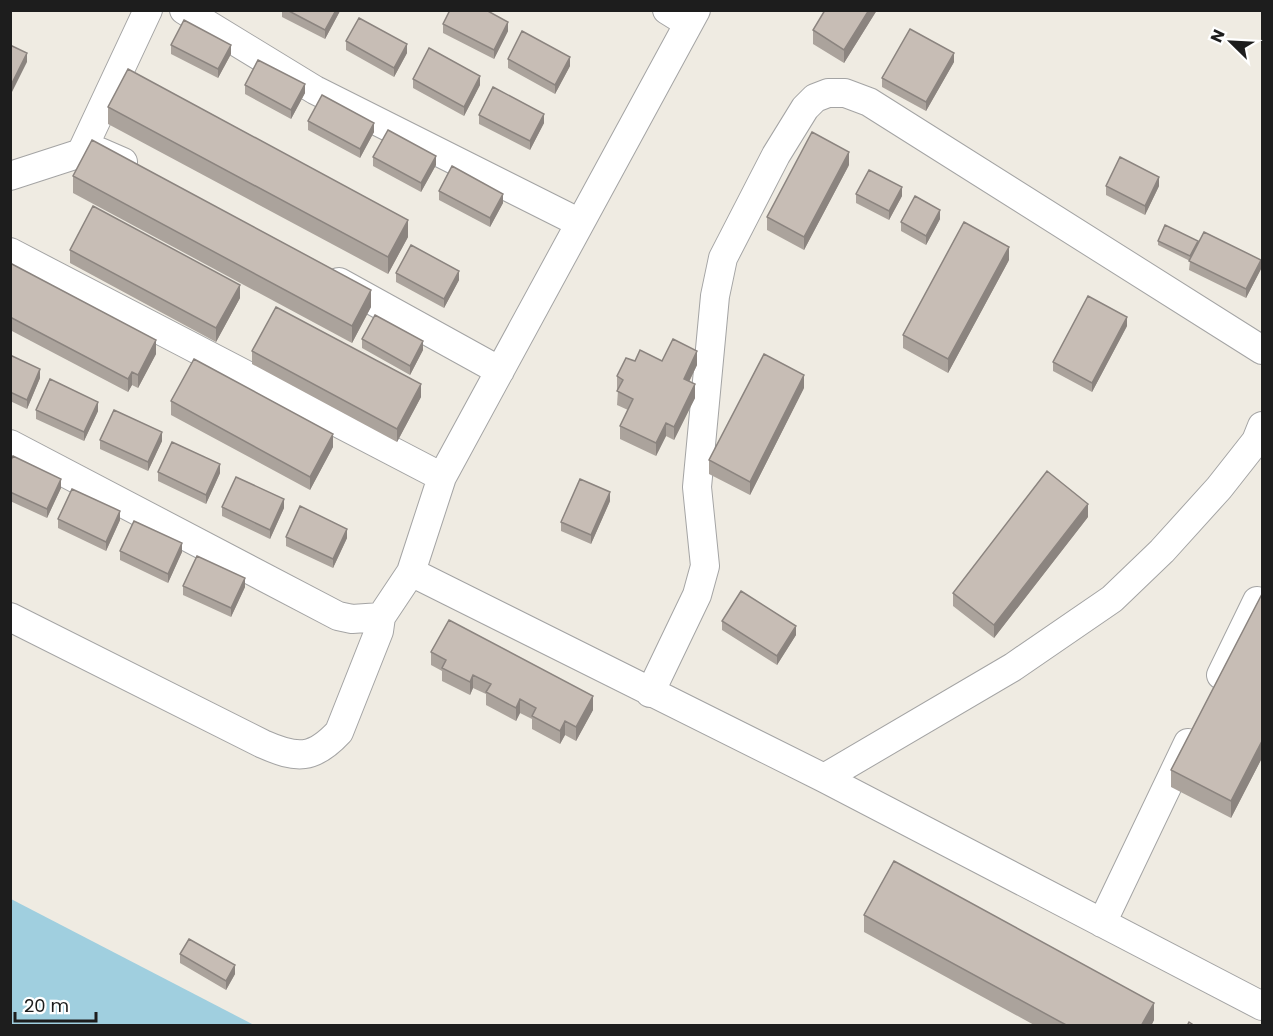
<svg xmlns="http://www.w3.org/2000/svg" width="1273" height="1036" viewBox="0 0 1273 1036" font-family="Poppins,sans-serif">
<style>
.water{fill:#a0cfdf}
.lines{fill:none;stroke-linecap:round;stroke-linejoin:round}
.minor-casing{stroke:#a4a4a4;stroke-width:30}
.minor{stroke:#fff;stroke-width:28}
.wall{fill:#aba39c}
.shaded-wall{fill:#8b847f}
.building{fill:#c7bdb5;stroke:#8b847f;stroke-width:1.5}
</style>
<rect width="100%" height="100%" fill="#efebe2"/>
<!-- water -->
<path class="water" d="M11,899L254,1025H11Z"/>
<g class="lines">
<defs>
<path id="minor" d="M184,10L315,90L580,223
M667,10L688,23
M81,153L148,10
M10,176L81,153L100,152L123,162
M10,252L442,477
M339,282L500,371
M10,444L338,616L352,619L381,617L411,572L442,477L696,10
M411,572L824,778L1262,1006
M10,617L263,744C297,759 313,760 339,732L379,631L381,617
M1221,675L1257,601
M650,693L697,595L705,566L697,487L715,296L723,258L776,155L805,108L815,98L828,93H845L869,102L1262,350
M824,778L1013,667L1112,599L1162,551L1219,488L1256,441L1262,426
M1102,923L1188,743"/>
</defs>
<!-- minor casing -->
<use href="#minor" class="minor-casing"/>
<!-- minor -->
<use href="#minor" class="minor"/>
</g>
<!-- wall -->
<path class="wall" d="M282,10H340V11L325,39L282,17Z
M877,10L844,63L813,44V30Z
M443,24L508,31L494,59L443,33Z
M346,41L407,53L394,77L346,50Z
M171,45L231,54L218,78L171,54Z
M508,59L570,66L555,94L508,68Z
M954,62L926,111L882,87V78Z
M413,79L480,85L464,116L413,88Z
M245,85L305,93L291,119L245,94Z
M108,107L408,237L388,274L108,124Z
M479,115L544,123L530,150L479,124Z
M308,121L374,132L360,158L308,130Z
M373,157L436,165L421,192L373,166Z
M849,165L804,250L767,230V217Z
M73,176L371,307L352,343L73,193Z
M1106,186H1159L1145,215L1106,195Z
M439,191L503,203L490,227L439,200Z
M856,194L902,196L889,220L856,203Z
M940,219L926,245L901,231V222Z
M1158,241L1198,244L1261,269L1246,298L1189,270L1190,261L1158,245Z
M70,250L240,298L216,342L70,263Z
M1009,260L948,373L903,348V335Z
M10,263L156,354L138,388L132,385L128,392L10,330Z
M396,273L459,280L444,308L396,282Z
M1127,326L1092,392L1053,371V362Z
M362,339L423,350L410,375L362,348Z
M252,351L421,397L397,442L252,364Z
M10,355L40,378L27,409L10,401Z
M635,361H662L697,365L689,382L695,398L674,440L666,436L656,456L620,439V426L628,410L617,405L618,390H617V376Z
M804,388L750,495L709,474V460Z
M171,401L333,447L310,490L171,415Z
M36,410L98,411L84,441L36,419Z
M100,440L162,441L148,471L100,449Z
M10,462L61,488L47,518L10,501Z
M158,472L220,473L206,504L158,481Z
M610,501L591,544L561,531V522Z
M222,507L284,508L270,539L222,516Z
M1088,517L994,638L953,606V593Z
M58,519L120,520L106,551L58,528Z
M286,537L347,538L333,568L286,546Z
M120,551L182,552L168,583L120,560Z
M183,586L245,587L231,617L183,595Z
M1263,592V756L1231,818L1171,787V770Z
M722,621L796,635L777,665L722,630Z
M431,652L593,710L576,741L565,735L560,744L532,729V719L520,713L516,721L486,705V694L473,688L470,695L442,681V671L431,665Z
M864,915L1154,1020L1151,1026H1036L864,932Z
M180,954L235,974L226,990L180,963Z"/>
<!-- shaded-wall -->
<path class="shaded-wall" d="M336,10H340V11L325,39V30Z
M869,10H877L844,63V50Z
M508,22V31L494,59V50Z
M407,44V53L394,77V68Z
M231,45V54L218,78V69Z
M27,53V62L10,96V87Z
M954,53V62L926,111V102Z
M570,57V66L555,94V85Z
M480,76V85L464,116V107Z
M305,84V93L291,119V110Z
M544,114V123L530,150V141Z
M374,123V132L360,158V149Z
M849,152V165L804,250V237Z
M436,156V165L421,192V183Z
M1159,177V186L1145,215V206Z
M902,187V196L889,220V211Z
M503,194V203L490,227V218Z
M940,210V219L926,245V236Z
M408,220V237L388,274V257Z
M1009,247V260L948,373V359Z
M1261,260V269L1246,298V289Z
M459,271V280L444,308V299Z
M240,285V298L216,342V328Z
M371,290V307L352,343V326Z
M1127,317V326L1092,392V383Z
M156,340V354L138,388V375Z
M423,341V350L410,375V366Z
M697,351V365L684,392V379Z
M40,369V378L27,409V400Z
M132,372V385L128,392V379Z
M804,375V388L750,495V482Z
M421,384V397L397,442V429Z
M695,384V398L674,440V427Z
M98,402V411L84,441V432Z
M666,423V436L656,456V443Z
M162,432V441L148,471V462Z
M333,434V447L310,490V477Z
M220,464V473L206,504V495Z
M61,479V488L47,518V509Z
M610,492V501L591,544V535Z
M284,499V508L270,539V530Z
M1088,504V517L994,638V625Z
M120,511V520L106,551V542Z
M347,529V538L333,568V559Z
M182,543V552L168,583V574Z
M245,578V587L231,617V608Z
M796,626V635L777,665V656Z
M473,675V688L470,695V682Z
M593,696V710L576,741V727Z
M520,699V713L516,721V708Z
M565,721V735L560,744V731Z
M1263,739V756L1231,818V801Z
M235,965V974L226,990V981Z
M1154,1003V1020L1151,1026H1141Z"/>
<!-- building -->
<path class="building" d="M287,10H336L325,30Z
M450,10H486L508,22L494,50L443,24Z
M825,10H869L844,50L813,30Z
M359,18L407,44L394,68L346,41Z
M184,20L231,45L218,69L171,45Z
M910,29L954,53L926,102L882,78Z
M522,31L570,57L555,85L508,59Z
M10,45L27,53L10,87Z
M429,48L480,76L464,107L413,79Z
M258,60L305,84L291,110L245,85Z
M128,69L408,220L388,257L108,107Z
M493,87L544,114L530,141L479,115Z
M322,95L374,123L360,149L308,121Z
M388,130L436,156L421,183L373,157Z
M812,132L849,152L804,237L767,217Z
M92,140L371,290L352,326L73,176Z
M1120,157L1159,177L1145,206L1106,186Z
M452,166L503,194L490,218L439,191Z
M869,170L902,187L889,211L856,194Z
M915,196L940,210L926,236L901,222Z
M93,206L240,285L216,328L70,250Z
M964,222L1009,247L948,359L903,335Z
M1165,225L1198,241L1190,256L1158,241Z
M1204,232L1261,260L1246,289L1189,261Z
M411,245L459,271L444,299L396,273Z
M10,263L156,340L138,375L132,372L128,379L10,317Z
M1088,296L1127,317L1092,383L1053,362Z
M276,307L421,384L397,429L252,351Z
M375,315L423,341L410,366L362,339Z
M673,339L697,351L684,379L695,384L674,427L666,423L656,443L620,426L633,399L617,391L623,380L617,376L626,358L635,361L640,350L662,361Z
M764,354L804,375L750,482L709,460Z
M10,355L40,369L27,400L10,392Z
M194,359L333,434L310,477L171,401Z
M50,379L98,402L84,432L36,410Z
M114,410L162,432L148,462L100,440Z
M172,442L220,464L206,495L158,472Z
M13,456L61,479L47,509L10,492V462Z
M1047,471L1088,504L994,625L953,593Z
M236,477L284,499L270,530L222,507Z
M580,479L610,492L591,535L561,522Z
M72,489L120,511L106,542L58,519Z
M300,506L347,529L333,559L286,537Z
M134,521L182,543L168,574L120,551Z
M197,556L245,578L231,608L183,586Z
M741,591L796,626L777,656L722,621Z
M1263,592V739L1231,801L1171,770Z
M449,620L593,696L576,727L565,721L560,731L532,716L536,708L520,699L516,708L486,692L491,684L473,675L470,682L442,668L446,660L431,652Z
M894,861L1154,1003L1141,1026H1068L864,915Z
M189,939L235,965L226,981L180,954Z
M1189,1022L1195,1026H1187Z"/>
<!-- border -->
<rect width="1273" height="1036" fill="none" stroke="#1d1d1d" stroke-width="24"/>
<!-- north arrow -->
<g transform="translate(1231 42) rotate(294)" stroke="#ffffff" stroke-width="4.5" paint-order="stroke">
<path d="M0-4.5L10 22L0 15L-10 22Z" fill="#1d1d1d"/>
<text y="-9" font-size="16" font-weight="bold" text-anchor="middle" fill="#1d1d1d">N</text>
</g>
<!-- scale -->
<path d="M15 1012v9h81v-9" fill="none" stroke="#1d1d1d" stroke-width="3"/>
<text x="24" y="1012" font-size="18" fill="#1d1d1d" stroke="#ffffff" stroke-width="4.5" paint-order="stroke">20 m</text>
</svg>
